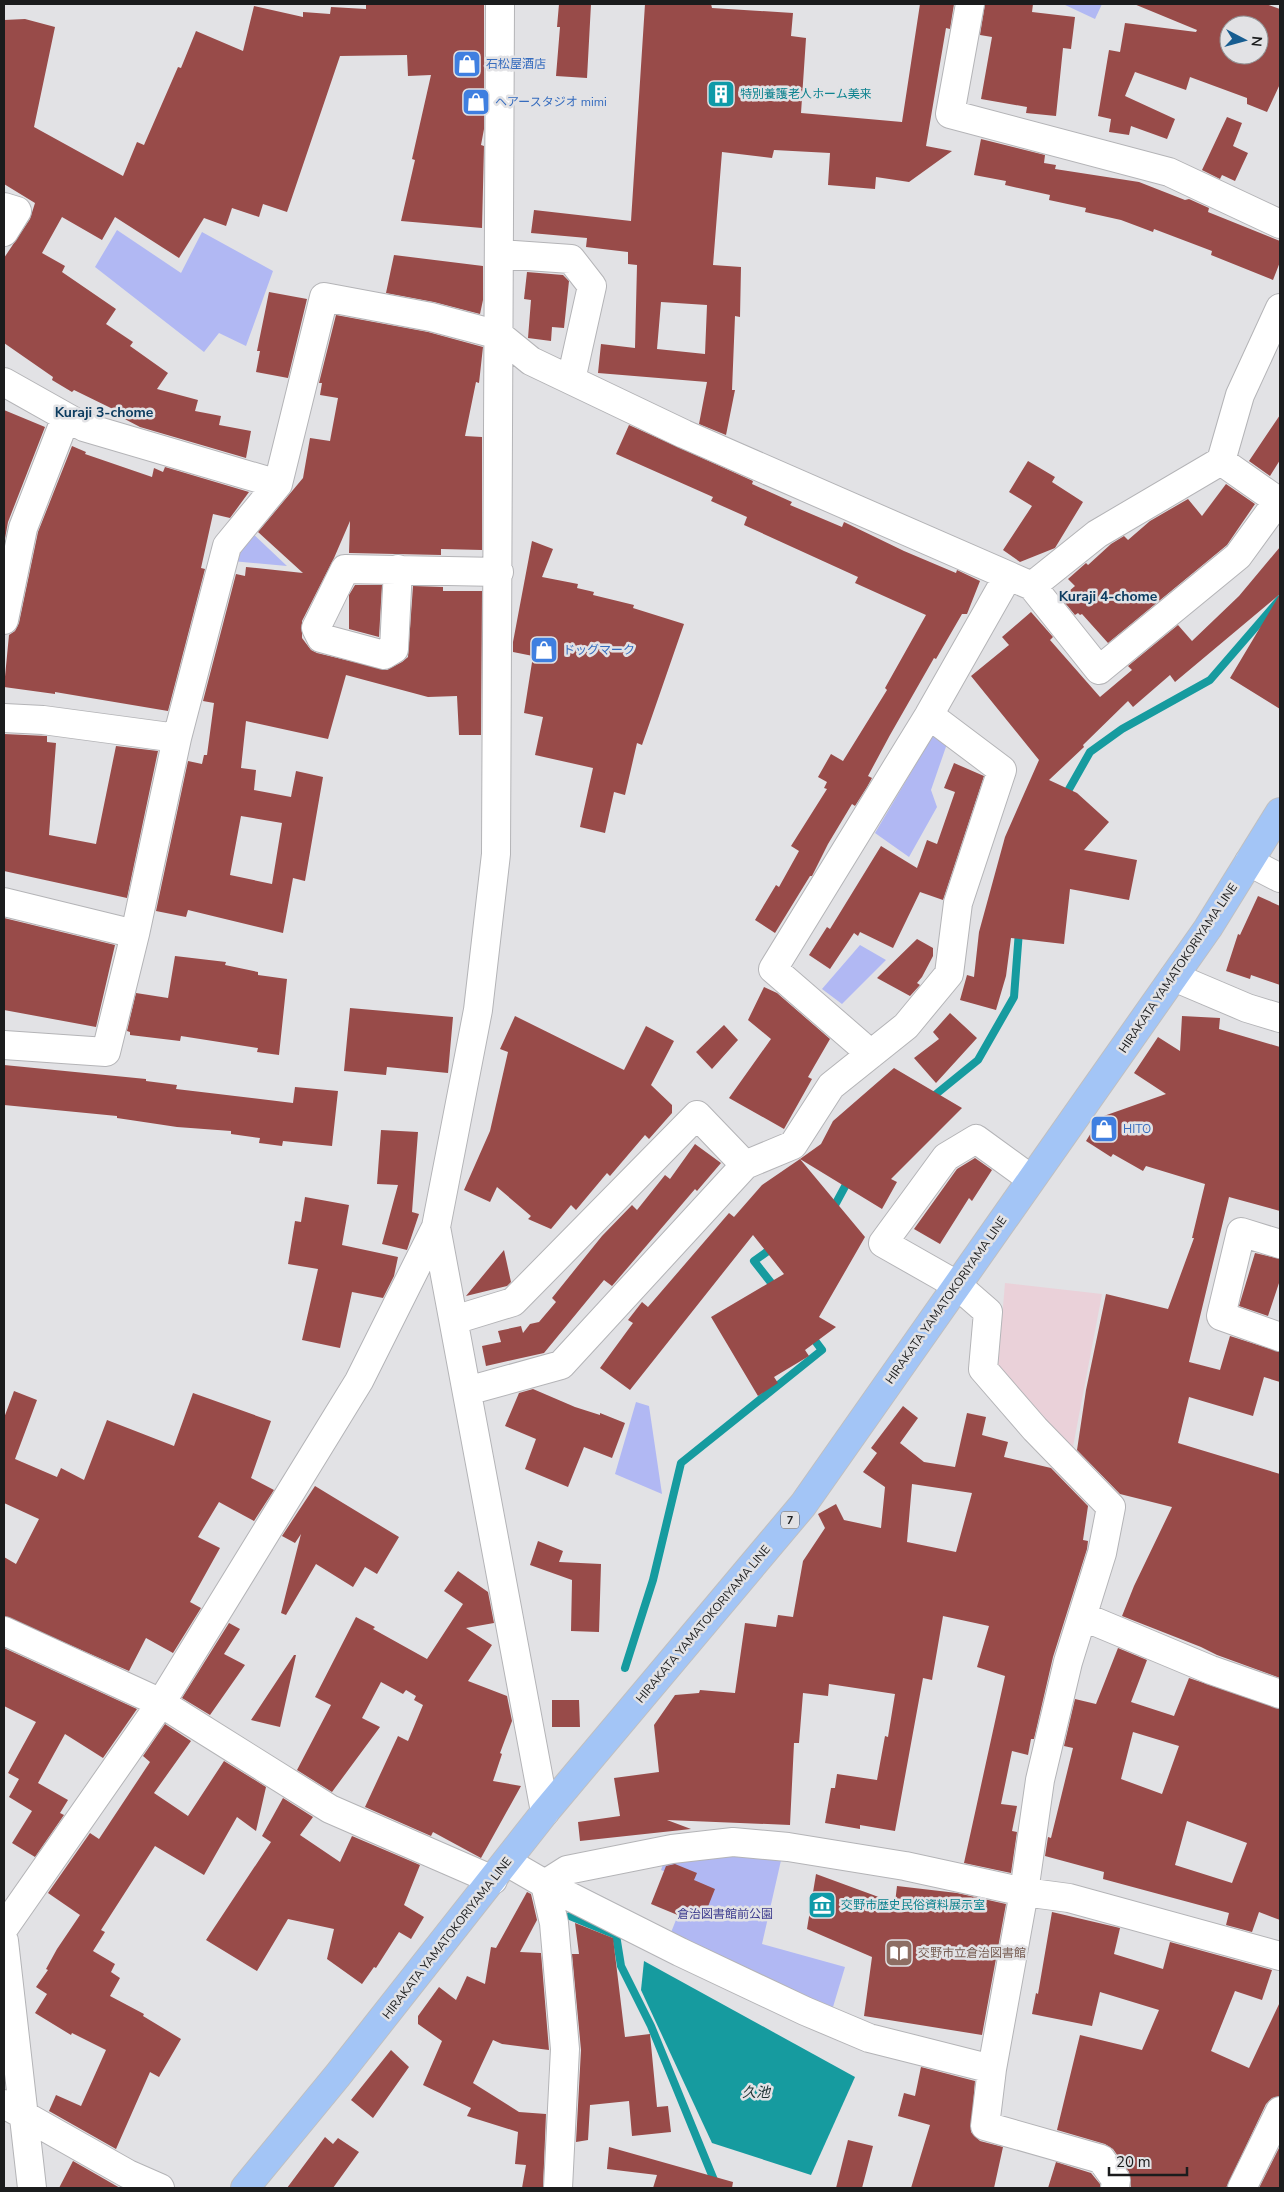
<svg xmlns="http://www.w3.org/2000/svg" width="1284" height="2192" viewBox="0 0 1284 2192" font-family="'Nunito Sans','Noto Sans JP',sans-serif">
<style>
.industrial{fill:#ead1d9}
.green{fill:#b1b8f3}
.water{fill:#169b9f}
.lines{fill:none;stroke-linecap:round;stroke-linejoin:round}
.stream{stroke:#169b9f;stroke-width:8}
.building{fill:#984b49;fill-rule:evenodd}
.minor-casing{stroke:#b4b4b7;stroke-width:30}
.major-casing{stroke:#bfbfc0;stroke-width:30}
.minor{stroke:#fff;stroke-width:28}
.major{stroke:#a3c5f6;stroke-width:28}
.labels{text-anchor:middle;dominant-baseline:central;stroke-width:5;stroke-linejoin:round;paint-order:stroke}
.shield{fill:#e2e2e5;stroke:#575759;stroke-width:1}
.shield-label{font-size:11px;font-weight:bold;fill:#1b1c1d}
.shop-label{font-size:12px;fill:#366cbe;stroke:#e2e2e5;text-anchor:start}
.culture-label{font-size:12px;fill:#0d838f;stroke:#e2e2e5;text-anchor:start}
.street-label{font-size:12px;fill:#1b1c1d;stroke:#e2e2e5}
.park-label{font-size:12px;fill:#3e3d8f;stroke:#e2e2e5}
.education-label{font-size:12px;fill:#785e54;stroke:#e2e2e5;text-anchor:start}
.neighbourhood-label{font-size:14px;font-weight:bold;fill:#0c3c60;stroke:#e2e2e5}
.water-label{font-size:14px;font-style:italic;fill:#1d3132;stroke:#e2e2e5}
</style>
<rect width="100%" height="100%" fill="#e2e2e5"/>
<!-- industrial -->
<path class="industrial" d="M1005,1283L1102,1294L1072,1452L998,1366Z"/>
<!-- green -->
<path class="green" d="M1063,4H1102L1095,19Z
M117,230L181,273L202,232L273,271L246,346L219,333L204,352L95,267Z
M249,530L287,566L232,561Z
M935,732L949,738L931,790L937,807L909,857L875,833Z
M860,945L886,960L842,1004L822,989Z
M636,1402L649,1406L662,1494L615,1474Z
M666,1856H782L762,1944L845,1967L833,2007L668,1940L691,1882L661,1870Z"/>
<!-- water -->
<path class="water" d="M644,1961L855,2077L811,2175L712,2143L641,1990Z"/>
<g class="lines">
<!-- stream -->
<path class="stream" d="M1064,798L1090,752L1122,729L1210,680L1280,599
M930,1099L978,1060L1014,997L1019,931
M830,1209L835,1205L849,1179
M775,1246L754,1261L776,1289
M625,1668L653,1580L681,1463L822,1350L810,1334
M570,1916L616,1935L621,1966L651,2026L714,2180L711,2188"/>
</g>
<!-- building -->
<path class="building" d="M366,4H484V129L481,145L484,146L482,228L401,221L415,160L412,159L431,75L408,76L407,55L340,56L287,212L263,204L259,217L232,208L226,226L204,218L179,258L115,217L102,240L62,217L42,253L65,266L62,272L116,309L106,324L133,342L130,346L168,373L157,389L198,400L195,411L221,416L219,425L251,431L246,458L140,427L117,415L119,412L74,390L72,392L52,380L53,377L4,343V258L30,219L35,203L4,184V20L25,19L55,27L34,127L123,176L137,142L144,145L178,67L181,68L196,31L243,51L254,6L303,17V12L330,14L331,7L366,9Z
M559,4H591L587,78L556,76L560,27H557Z
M645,4H711L712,8L793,13L791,36L806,38L801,113L902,122L920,4H954L950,29L946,28L926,146L952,151L909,182L876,177L875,189L828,185L830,153L774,150L772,158L722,152L713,265L741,267L740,317L735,316L732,390H735L726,435L699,424L707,382L598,373L601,344L635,348L637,265L628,264V252L586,247L587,238L531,233L534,210L631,221ZM661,302L707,305L705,354L657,349Z
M985,4H1033L1032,12L1075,17L1071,49L1063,48L1056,116L1026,113L1027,107L981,99L992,37L980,35Z
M1134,4H1266L1280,9V84L1267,112L1247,104V98L1190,77L1186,90L1135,72L1125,96L1175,119L1167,139L1131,126L1129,135L1109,132L1111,119L1098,116L1109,50L1120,52L1125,23L1196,32L1197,30ZM1229,25H1259V55H1229Z
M1227,117L1242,123L1233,146L1248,153L1235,181L1222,175L1220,179L1202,170Z
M981,139L1045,155L1044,163L1056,165L1055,169L1139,182L1185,200L1189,199L1209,208L1208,212L1280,241V262L1273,280L1211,255L1212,251L1154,229L1153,232L1121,220L1085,212L1086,208L1049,200L1050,195L1005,185L1006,181L974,175Z
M394,255L483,266V300L480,314L434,302L386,293Z
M527,272L563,275L569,281L564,328L552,327L551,341L528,338L531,300L524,299Z
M269,292L307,299L288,378L256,372L260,351H257Z
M336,315L428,332L483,347L479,383L476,382L465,436L482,437V550L441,549V555L349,553L350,521L334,558L302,621V638L311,650L317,653L387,670L402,662L408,657L413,586L443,587V591H482L481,735H459L457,696L428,697L346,675L328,739L246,721L241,768L256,770L254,790L291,797L296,771L323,777L305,881L293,878L283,933L188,910L186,917L156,911L188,761L202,764L204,755H207L214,703L203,701L236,574L245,576L246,567L303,573L258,532L303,478L310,438L330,441L338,398L320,395L322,383H319ZM241,816L282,823L272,884L230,875Z
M4,410L45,427L8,522L4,544Z
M1280,415V460L1270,476L1249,461Z
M629,425L753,481L752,484L792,502L790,505L842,527L844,522L904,551L956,573L957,570L980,581L967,614H962L936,659L934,658L890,735L868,776L872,778L867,787L855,806L852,804L828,844L812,876H810L775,933L755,920L776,885L779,887L799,851L791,846L827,789L824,788L827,782L818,777L831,754L843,761L887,690L885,688L926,615L855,583L858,577L744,525L747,517L711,501L713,497L616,454Z
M72,446L86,452L85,454L152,477L154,468L163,472L165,467L249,492L230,518L213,514L201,568L205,569L168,711L55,692V694L4,687L9,635L15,631L19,623L38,532Z
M1028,461L1055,477L1052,482L1083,502L1055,548L1020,562L1003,550L1032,506L1009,492Z
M1226,484L1255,504L1227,545L1108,643L1082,614L1080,615L1078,613L1075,615L1061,598L1075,586L1068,579L1086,563L1088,565L1111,544L1124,536L1128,540L1150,521L1188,499L1202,516Z
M532,541L553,549L542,577L578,584L577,588L594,592L593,595L634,605L633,608L684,624L642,745L637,743L625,795L614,792L605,833L580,827L593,768L535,755L543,717L524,713L533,656L513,652V642Z
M1280,547V594L1175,682L1170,675L1133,707L1128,701L1083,745L1084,747L1049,780L1077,793L1109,822L1084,850L1137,860L1129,900L1070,889L1064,944L1011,938L1006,976L996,1010L960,1000L967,975L974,977L979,932L1005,837L1039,760L971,676L1009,645L1002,637L1031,612L1053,637L1050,640L1100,697L1132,670L1128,666L1178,625L1192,641L1239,596Z
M355,585H382L379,637L349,629V595Z
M1280,594V709L1230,678Z
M4,734L47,736V742L56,743L49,835L96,844L116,746L158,751L127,898L4,871Z
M954,763L984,776L943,900L920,892L893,948L860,932L858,936L854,933L830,969L809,955L827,927L830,929L881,846L917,868L927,840L937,844L955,792L944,788Z
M1258,896L1280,906V985L1251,975L1250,979L1226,971L1238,934L1240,935Z
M4,918L115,945L96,1027L4,1010Z
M917,939L933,948V956L922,977L917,983L920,985L910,996L877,978Z
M175,956L226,962L225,965L258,972V975L287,979L279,1055L257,1052L258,1048L181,1036L180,1041L130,1035V1032L127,1031L136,993L168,998Z
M764,987L777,993L830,1039L808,1077L812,1079L784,1129L729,1098L771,1039L748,1020Z
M350,1008L453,1017L448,1073L387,1067L386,1075L344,1071Z
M950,1013L977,1038L936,1083L914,1058L939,1039L933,1032Z
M515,1016L624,1070L646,1026L674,1041L651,1085L672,1105V1113L649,1139L645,1135L610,1176L607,1173L576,1210L571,1205L551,1229L528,1219L531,1216L497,1187L490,1202L464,1190L490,1131L508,1052L500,1049Z
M1182,1016L1220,1018L1219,1029L1280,1047V1211L1229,1197L1189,1362L1220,1370L1230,1336L1280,1352V1382L1264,1377L1253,1416L1189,1397L1178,1443L1280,1474V1678L1217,1655L1201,1647L1122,1616L1134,1586L1172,1507L1120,1494L1077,1450L1086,1390L1106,1294L1168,1309L1194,1238H1192L1205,1184L1146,1166L1143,1171L1113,1154L1111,1157L1086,1141L1101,1117L1166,1094L1134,1073L1158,1037L1180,1051Z
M724,1025L738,1040L712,1069L696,1052Z
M4,1065L146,1079V1081L177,1085L176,1089L293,1103L295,1087L338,1091L332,1146L283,1141L282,1146L259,1143L260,1138L231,1134V1131L177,1127L117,1118V1116L4,1105Z
M894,1068L962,1108L891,1179L897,1182L882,1209L800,1159L821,1144L833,1121Z
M381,1130L418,1132L412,1212L419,1214L407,1250L382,1244L398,1185L377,1184Z
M695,1144L721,1163L697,1191L695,1189L612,1286L604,1280L544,1353L486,1366L482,1346L501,1342L498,1331L521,1326L523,1333L530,1324L539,1322L556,1302L552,1298L602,1236L632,1205L637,1210L665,1175L670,1179Z
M975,1158L992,1170L972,1201L969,1198L940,1244L914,1229L957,1169Z
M800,1159L865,1237L819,1317L836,1327L805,1350L809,1356L774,1377L778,1383L758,1396L711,1317L784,1274L753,1235L630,1390L600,1368L633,1323L628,1320L642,1302L648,1307L729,1213L734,1217L762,1185Z
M305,1197L349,1205L342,1245L398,1257L394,1276L383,1298L352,1292L340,1348L302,1340L318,1269L288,1264L295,1221L301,1222Z
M504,1250L511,1282L507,1286L466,1296Z
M1255,1253L1280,1259V1280L1268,1316L1239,1306Z
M533,1389L575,1407L600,1415V1413L625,1423L612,1458L584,1447L568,1487L525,1469L536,1439L505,1426L519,1393Z
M14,1391L37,1400L15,1459L57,1477L61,1468L84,1480L107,1420L174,1446L193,1393L271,1421L251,1478L274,1490L254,1521L219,1502L198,1537L220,1548L190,1602L201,1608L173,1653L146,1638L129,1671L4,1616V1557L16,1564L39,1519L4,1503V1418Z
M903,1406L918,1418L900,1443L924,1462L955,1467L967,1413L986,1417L982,1435L1008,1442L1004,1457L1051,1468L1088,1506L1083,1540L1088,1541L1087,1549L1053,1657L1034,1739H1031L1028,1755L1012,1751L1001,1804L1017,1806L1012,1831L1017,1832L1011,1873L964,1863L1005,1676L977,1667L989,1626L943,1616L932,1680L923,1678L895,1831L860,1825V1829L825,1823L831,1788H835L837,1774L877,1780L885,1736L888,1737L895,1694L829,1684L828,1696L803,1693L799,1743H794L790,1825L667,1820L691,1829L580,1841L578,1822L620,1816L614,1778L659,1772L654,1725L675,1695L699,1693L700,1690L735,1693L745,1623L776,1627L778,1615L793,1617L803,1561L825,1528L818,1514L836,1504L844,1520L881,1528L885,1487L863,1472L877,1453L871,1448ZM912,1484L972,1493L956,1552L907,1542Z
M315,1486L399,1537L377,1574L365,1567L353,1587L316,1564L286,1615L281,1613L301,1534L295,1543L282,1536Z
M538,1541L563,1551L559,1562L601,1564L599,1632L571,1631L572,1580L530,1565Z
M458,1571L488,1592L494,1623L466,1628L492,1645L468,1681L507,1696L512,1721L500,1753L502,1754L493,1781L521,1786L481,1858L433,1832L431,1836L365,1807L398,1736L408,1741L423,1705L414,1700L416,1696L406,1690L403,1694L381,1682L362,1718L380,1727L332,1792L297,1770L331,1705L315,1697L356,1617L375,1627L373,1629L427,1659L463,1604L444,1591Z
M229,1623L240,1629L224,1654L245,1665L210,1715L182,1698Z
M4,1648L137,1709L103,1758L65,1734L38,1783L68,1800L60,1813L64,1815L35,1857L12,1843L32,1811L9,1797L19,1779L8,1773L36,1722L4,1706Z
M1118,1648L1147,1660L1131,1702L1174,1716L1189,1678L1280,1709V1920L1259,1912L1252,1932L1226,1925L1229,1913L1103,1879L1104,1872L1045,1856L1048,1837L1051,1838L1073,1748L1064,1746L1075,1699L1096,1704ZM1133,1732L1179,1746L1162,1794L1121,1779ZM1187,1821L1247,1843L1232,1883L1175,1865Z
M294,1655H296L280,1727L251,1720Z
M552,1700H579L580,1727H552Z
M165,1724L191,1741L154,1793L188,1816L224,1761L266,1787L256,1831L237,1817L204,1875L155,1846L101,1930L105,1932L93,1951L115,1964L111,1972L120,1978L110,1996L144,2014L143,2016L181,2039L159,2077L150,2072L116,2149L49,2111L56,2095L81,2106L106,2050L72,2033L71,2035L35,2013L47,1994L36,1987L48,1970L46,1969L57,1949L80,1915L48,1893L90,1833L99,1839L150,1762L143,1756Z
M283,1798L313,1817L300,1835L340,1862L352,1836L420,1865L404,1905L424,1917L411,1939L399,1932L376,1968L374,1967L362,1984L327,1959L334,1929L288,1919L257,1971L206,1940L271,1842L262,1836Z
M675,1864L697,1873L694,1880L715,1889L705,1914L684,1906L680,1916L651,1904L666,1866Z
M816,1874L895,1903L897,1886L957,1893L1006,1904L982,2035L864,2016L872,1957L807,1929Z
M527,1892L531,1894L537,1920L520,1952L541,1953L549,2050L502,2044L493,2040L473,2083L519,2112L546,2114L543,2188H522L526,2165L515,2164L518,2132L467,2116L471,2108L423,2085L442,2041L418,2024V2016L439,1987L456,2000L467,1976L485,1984L491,1947L496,1948Z
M1052,1912L1120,1928L1114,1954L1163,1969L1170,1942L1272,1970L1262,2000L1235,1991L1211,2051L1249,2068L1280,2002V2096L1272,2098L1266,2104L1226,2188H1131L1129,2172L1113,2149L1105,2144L1057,2130L1080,2035L1142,2050L1159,2010L1100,1992L1092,2026L1032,2014L1036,1993L1038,1994Z
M575,1923L613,1938L625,2037L650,2034L657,2107L668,2106L671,2132L632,2136L629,2101L590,2105L588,2140L576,2142L581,2050L572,1954H579Z
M391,2050L409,2067L373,2118L351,2100Z
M921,2067L975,2081L971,2132L980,2141L1003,2147L994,2188H911L930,2125L898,2116L904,2093L915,2096Z
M325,2137L333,2144L338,2138L359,2152L333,2188H287Z
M848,2140L873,2146L862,2188H836Z
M1280,2146V2188H1259Z
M609,2147L733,2182L732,2188H653L657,2175L607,2169Z
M73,2161L120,2188H122H59Z
M1056,2162L1091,2173L1100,2184V2188H1048Z"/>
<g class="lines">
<defs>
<path id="minor" d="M500,4L496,854L478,1010L436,1227L545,1812
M970,4L950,114L1169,172L1280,224
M4,207L17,211L4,232
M499,254L571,259L592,286L571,380
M4,382L84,427L278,484
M398,569L394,649L384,655L321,638L316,628L345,569L499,572
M1032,586L1099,670L1238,556L1278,501L1221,461
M4,620L23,528L66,417
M4,718L43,720L177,738
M1249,862L1280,878
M4,902L135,934
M1174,977L1247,1008L1280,1018
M4,1045L106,1052L135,934L177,738L227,546L278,484L324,297L431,317L499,335L531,361L684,434L1032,586L1097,534L1221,461L1240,395L1280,308
M871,1054L773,969L929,715
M1280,1244L1241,1232L1221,1316L1280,1337
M454,1320L513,1302L697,1115L745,1165
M467,1391L561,1365L745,1165L793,1145L831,1086L906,1026L949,974L958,903L1002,770L929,715L1008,576
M1084,1617L1211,1670L1280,1694
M4,1631L161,1703L330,1809L493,1880
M507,1862L545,1884L680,1952L805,2011L869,2038L992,2069L985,2126L1101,2159L1116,2180L1115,2188
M4,1928L161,1703L359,1381L436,1227
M4,1941L32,2188
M992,2069L1024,1892L1040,1780L1068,1662L1102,1553L1111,1507L1035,1429L983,1369L988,1312L957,1285L883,1243L946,1157L976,1139L1031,1179
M4,2104L128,2174L160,2188
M558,2188L565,2049L554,1923L545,1884L567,1870L672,1849L733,1842L788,1847L905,1866L1024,1892L1069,1898L1280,1956
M1242,2188L1280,2111"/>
<path id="major" d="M245,2188L338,2075L545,1812L803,1505L1208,928L1280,812"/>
</defs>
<!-- minor casing -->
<use href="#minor" class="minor-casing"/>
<!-- major casing -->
<use href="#major" class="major-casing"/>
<!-- minor -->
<use href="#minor" class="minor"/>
<!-- major -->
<use href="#major" class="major"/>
</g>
<!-- icons -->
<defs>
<symbol id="shop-square" viewBox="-11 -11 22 22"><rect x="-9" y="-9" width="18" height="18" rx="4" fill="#3f7fe0" stroke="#e2e2e5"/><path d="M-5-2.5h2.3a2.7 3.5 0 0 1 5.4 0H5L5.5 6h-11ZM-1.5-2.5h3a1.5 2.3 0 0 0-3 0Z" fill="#fff"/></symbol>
<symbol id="building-square" viewBox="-11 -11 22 22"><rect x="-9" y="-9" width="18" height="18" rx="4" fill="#0f9aa8" stroke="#e2e2e5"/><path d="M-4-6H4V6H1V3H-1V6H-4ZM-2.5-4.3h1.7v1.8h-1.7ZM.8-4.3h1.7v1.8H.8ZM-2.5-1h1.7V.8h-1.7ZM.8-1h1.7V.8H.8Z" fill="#fff"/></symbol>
<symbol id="museum-square" viewBox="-11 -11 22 22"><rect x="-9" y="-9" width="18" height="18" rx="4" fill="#0f9aa8" stroke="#e2e2e5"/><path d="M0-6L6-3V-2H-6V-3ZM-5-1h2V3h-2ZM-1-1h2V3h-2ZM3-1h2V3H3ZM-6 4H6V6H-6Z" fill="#fff"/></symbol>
<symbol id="library-square" viewBox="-11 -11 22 22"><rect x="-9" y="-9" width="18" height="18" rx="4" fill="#8d6e63" stroke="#e2e2e5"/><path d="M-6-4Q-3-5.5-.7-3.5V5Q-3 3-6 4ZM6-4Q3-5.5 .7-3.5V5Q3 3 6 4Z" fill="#fff"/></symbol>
</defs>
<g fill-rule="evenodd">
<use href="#shop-square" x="451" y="48" width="32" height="32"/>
<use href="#building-square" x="705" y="78" width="32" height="32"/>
<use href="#shop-square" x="460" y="86" width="32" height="32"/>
<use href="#shop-square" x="528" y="634" width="32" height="32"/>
<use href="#shop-square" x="1088" y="1113" width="32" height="32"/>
<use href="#museum-square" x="806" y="1889" width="32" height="32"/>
<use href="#library-square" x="883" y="1937" width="32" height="32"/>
</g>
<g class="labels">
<!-- shield labels -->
<rect class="shield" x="781" y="1511.5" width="18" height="17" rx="4"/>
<g class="shield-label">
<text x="790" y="1520">7</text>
</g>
<!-- shop labels -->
<g class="shop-label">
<text x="486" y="64">石松屋酒店</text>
<text x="495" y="102">ヘアースタジオ mimi</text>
<text x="563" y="650">ドッグマーク</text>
<text x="1123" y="1129">HITO</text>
</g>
<!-- culture labels -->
<g class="culture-label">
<text x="740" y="94">特別養護老人ホーム美来</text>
<text x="841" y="1905">交野市歴史民俗資料展示室</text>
</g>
<!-- street labels -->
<g class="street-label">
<text transform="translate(1178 968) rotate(-56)">HIRAKATA YAMATOKORIYAMA LINE</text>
<text transform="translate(946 1300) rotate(-55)">HIRAKATA YAMATOKORIYAMA LINE</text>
<text transform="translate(703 1624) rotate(-50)">HIRAKATA YAMATOKORIYAMA LINE</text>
<text transform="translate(447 1938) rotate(-52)">HIRAKATA YAMATOKORIYAMA LINE</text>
</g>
<!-- park labels -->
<g class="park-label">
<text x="725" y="1914">倉治図書館前公園</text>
</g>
<!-- education labels -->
<g class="education-label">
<text x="918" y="1953">交野市立倉治図書館</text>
</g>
<!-- neighbourhood labels -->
<g class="neighbourhood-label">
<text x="104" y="412">Kuraji 3-chome</text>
<text x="1108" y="596">Kuraji 4-chome</text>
</g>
<!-- water labels -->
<g class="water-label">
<text x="756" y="2092">久池</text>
</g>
</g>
<!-- border -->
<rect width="1284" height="2192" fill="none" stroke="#1b1c1d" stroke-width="10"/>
<!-- north arrow -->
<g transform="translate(1244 40) rotate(96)"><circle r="24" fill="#e2e2e5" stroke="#929395"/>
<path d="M0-4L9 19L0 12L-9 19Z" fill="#175d91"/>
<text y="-8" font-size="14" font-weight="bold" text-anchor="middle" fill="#1b1c1d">N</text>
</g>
<!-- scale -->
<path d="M1109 2167v8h78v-8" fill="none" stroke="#1b1c1d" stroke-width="2.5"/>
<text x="1116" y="2167" font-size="15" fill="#1b1c1d" stroke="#e2e2e5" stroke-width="4" paint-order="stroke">20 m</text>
</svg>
